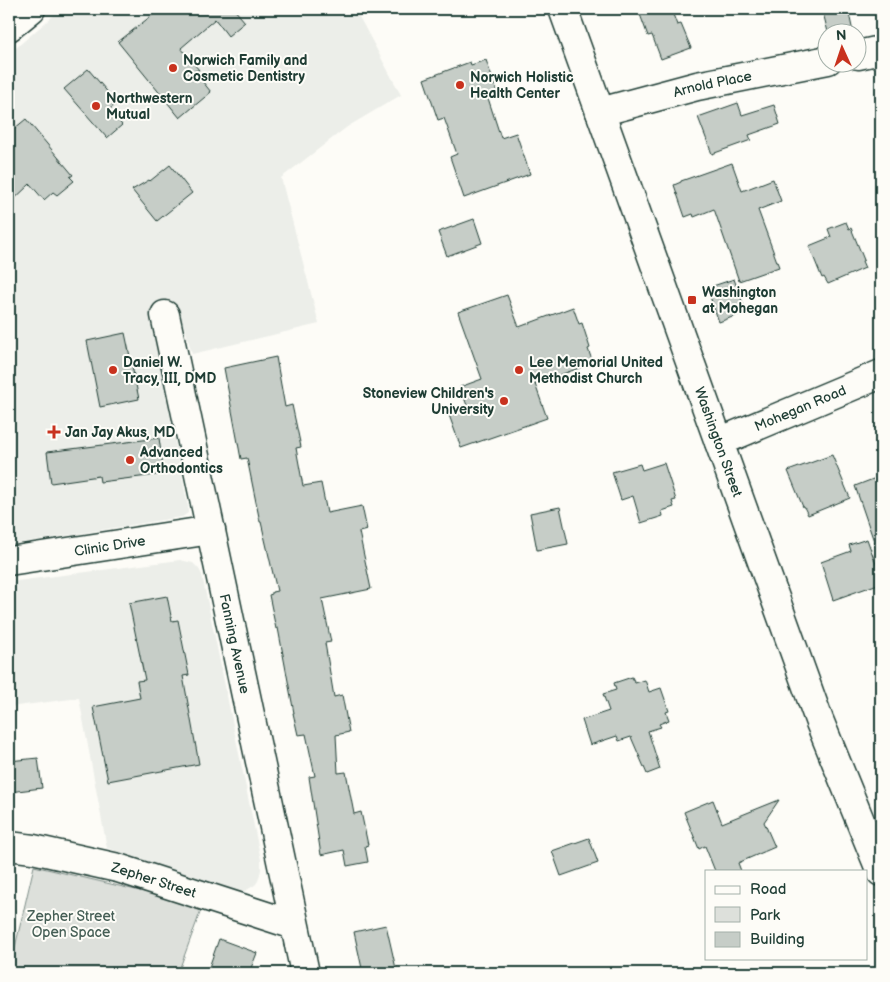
<svg xmlns="http://www.w3.org/2000/svg" width="890" height="982" viewBox="0 0 890 982" font-family="'Balsamiq Sans',sans-serif">
<style>
.built{fill:#eceee9}
.green{fill:#dde0db;stroke:#7e8e88}
.building{fill:#c6cdc7;stroke:#1f3d34}
.lines{fill:none;stroke-linecap:round;stroke-linejoin:round}
.minor-casing{stroke:#1f3d34;stroke-width:31}
.highway-casing{stroke:#1f3d34;stroke-width:31}
.minor{stroke:#fdfcf7;stroke-width:28}
.highway{stroke:#fdfcf7;stroke-width:28}
.poi-dot{fill:#c8321e;stroke:#fdfcf7;stroke-width:2}
.labels{text-anchor:middle;dominant-baseline:central;stroke-width:4;stroke-linejoin:round;paint-order:stroke}
.poi-label{font-size:14px;font-weight:bold;fill:#1f3d34;stroke:#fdfcf7;text-anchor:start}
.street-label{font-size:14px;fill:#1f3d34;stroke:#fdfcf7}
.park-label{font-size:14px;fill:#455e55;stroke:#fdfcf7}
</style>
<rect width="100%" height="100%" fill="#fdfcf7"/>
<filter id="ink" filterUnits="userSpaceOnUse"><feTurbulence type="fractalNoise" baseFrequency=".02" numOctaves="2"/><feDisplacementMap in="SourceGraphic" scale="10" xChannelSelector="R" yChannelSelector="G"/><feConvolveMatrix kernelMatrix="1 2 1 2 8 2 1 2 1" color-interpolation-filters="sRGB"/></filter>
<g filter="url(#ink)">
<!-- built -->
<path class="built" d="M61,9H355L401,95L347,127L281,178L319,324L192,354L185,329L175,308L152,317L161,371L188,506V513L182,517L175,518L9,545V54Z
M180,560L193,563L199,569L202,575L261,860V870L258,881L255,885L245,891H234L226,889L107,848L79,698L9,707V582Z"/>
<!-- green -->
<path class="green" d="M34,866L153,894L201,910L178,973H9Z"/>
<!-- building -->
<path class="building" d="M160,9H234L245,22L228,36L215,19L181,48L199,70L194,71L211,92L180,118L118,42Z
M638,9H671L677,25L681,24L691,48L661,59L652,35L648,36Z
M822,9H848L853,32H828Z
M486,60L497,92L487,95L501,138L516,133L530,174L464,198L450,157L457,154L444,118L438,120L424,79L470,62L471,65Z
M88,69L117,103L109,110L122,125L107,138L64,89Z
M738,103L742,115L774,105L780,124L749,135L751,140L712,154L698,117Z
M26,119L73,175L70,177L74,181L57,195L53,192L44,200L30,184L9,204V133Z
M732,163L742,191L773,179L781,201L758,210L779,267L739,281L714,209L694,217L693,214L685,217L674,185L681,182V181Z
M170,165L192,193L157,221L132,190L149,180L150,181Z
M474,219L482,243L447,256L438,232Z
M846,222L849,229L851,228L864,260L862,261L865,268L828,284L824,277L822,278L809,246L831,237L828,229Z
M734,279L746,312L719,322L707,288Z
M507,295L519,327L573,307L579,324L582,323L590,348L588,349L593,363L535,384L547,418L461,448L449,415L468,408L460,387L482,379L458,312Z
M125,333L139,399L100,407L87,341Z
M276,357L285,407L292,405L301,447L296,448L303,486L321,483L327,513L362,506L367,530L359,532L371,589L322,599L331,642L325,643L334,697L342,695L349,732L336,735L338,773L346,772L354,814L361,812L368,845L365,846L368,862L347,866L344,850L321,855L309,777L315,776L306,734L298,735L293,713H294L278,628L276,629L269,595L272,594V592L277,591L261,522H260L247,458L241,459L224,368Z
M159,438L164,474L100,482L99,476L51,483L47,452Z
M832,455L850,498L808,515L804,507H803L788,471Z
M664,463L676,500L672,501L674,507L662,511L663,516L641,523L633,496L621,500L612,472L640,464L642,470Z
M881,476V552L878,553L855,486Z
M560,507L568,544L537,550L530,513Z
M867,539L881,578V583L833,600L821,562L851,551L849,545Z
M167,596L172,621L178,620L189,675L183,676L199,764L108,781L93,707L140,698L137,681L145,680L129,603Z
M632,677L635,683L645,680L649,692L661,688L669,711L666,712L669,720L659,724L661,727L648,731L660,769L647,774L631,737L619,741L617,736L590,745L582,720L609,711L603,694L616,690L614,683Z
M38,758L42,788L9,792V761Z
M713,800L722,823L779,800L764,822L775,847L738,863L741,871H715L705,846L699,849L684,812Z
M589,838L598,863L561,876L552,851Z
M386,925L397,973H363L354,932Z
M219,939L257,953L249,973H207Z"/>
<g class="lines">
<defs>
<g id="minor">
<path d="M9,27L31,9"/>
<path d="M858,55L881,50"/>
<path id="s1" d="M600,112L697,86L828,60"/>
<path id="s2" d="M165,315L305,973"/>
<path id="s3" d="M719,442L881,374"/>
<path id="s4" d="M9,561L211,530"/>
<path id="s5" d="M9,846L33,849L118,868L294,925"/>
</g>
<g id="highway">
<path id="s6" d="M563,9L819,720L881,872"/>
</g>
</defs>
<!-- minor casing -->
<use href="#minor" class="minor-casing"/>
<!-- highway casing -->
<use href="#highway" class="highway-casing"/>
<!-- minor -->
<use href="#minor" class="minor"/>
<!-- highway -->
<use href="#highway" class="highway"/>
</g>
</g>
<!-- markers -->
<g class="poi-dot">
<circle cx="173" cy="68" r="5"/>
<circle cx="460" cy="85" r="5"/>
<circle cx="96" cy="106" r="5"/>
<rect x="687" y="295" width="10" height="10" rx="2.5"/>
<circle cx="113" cy="370" r="5"/>
<circle cx="519" cy="370" r="5"/>
<circle cx="504" cy="401" r="5"/>
<path d="M51.5 424.5h5v5h5v5h-5v5h-5v-5h-5v-5h5z"/>
<circle cx="130" cy="460" r="5"/>
</g>
<g class="labels">
<!-- poi labels -->
<g class="poi-label">
<text x="183" y="60">Norwich Family and<tspan x="183" dy="16">Cosmetic Dentistry</tspan></text>
<text x="470" y="77">Norwich Holistic<tspan x="470" dy="16">Health Center</tspan></text>
<text x="106" y="98">Northwestern<tspan x="106" dy="16">Mutual</tspan></text>
<text x="702" y="292">Washington<tspan x="702" dy="16">at Mohegan</tspan></text>
<text x="123" y="362">Daniel W.<tspan x="123" dy="16">Tracy, III, DMD</tspan></text>
<text x="529" y="362">Lee Memorial United<tspan x="529" dy="16">Methodist Church</tspan></text>
<text x="494" y="393" text-anchor="end">Stoneview Children's<tspan x="494" dy="16">University</tspan></text>
<text x="65" y="432">Jan Jay Akus, MD</text>
<text x="140" y="452">Advanced<tspan x="140" dy="16">Orthodontics</tspan></text>
</g>
<!-- street labels -->
<g class="street-label">
<text stroke="none"><textPath href="#s1" startOffset="116">Arnold Place</textPath></text>
<text stroke="none"><textPath href="#s3" startOffset="88">Mohegan Road</textPath></text>
<text stroke="none"><textPath href="#s6" startOffset="460">Washington Street</textPath></text>
<text stroke="none"><textPath href="#s4" startOffset="102">Clinic Drive</textPath></text>
<text stroke="none"><textPath href="#s2" startOffset="336">Fanning Avenue</textPath></text>
<text stroke="none"><textPath href="#s5" startOffset="149">Zepher Street</textPath></text>
</g>
<!-- park labels -->
<g class="park-label">
<text x="71" y="916">Zepher Street<tspan x="71" dy="16">Open Space</tspan></text>
</g>
</g>
<!-- margin -->
<rect width="890" height="982" fill="none" stroke="#fdfcf7" stroke-width="30"/>
<rect x="15" y="15" width="860" height="952" fill="none" stroke="#1f3d34" stroke-width="2" filter="url(#ink)"/>
<!-- legend -->
<rect x="705" y="870" width="162" height="90" fill="#fdfcf7" stroke="#a4b0a9"/>
<rect x="715" y="886" width="25" height="8" fill="#fdfcf7" stroke="#a4b0a9"/>
<text x="750" y="894" font-size="15" fill="#1f3d34">Road</text>
<rect x="715" y="907" width="25" height="15" fill="#dde0db" stroke="#a4b0a9"/>
<text x="750" y="920" font-size="15" fill="#1f3d34">Park</text>
<rect x="715" y="932" width="25" height="15" fill="#c6cdc7" stroke="#a4b0a9"/>
<text x="750" y="944" font-size="15" fill="#1f3d34">Building</text>
<!-- north arrow -->
<g transform="translate(842 48) rotate(357)"><circle r="24" fill="#fdfcf7" stroke="#a4b0a9"/>
<path d="M0-4L9 19L0 12L-9 19Z" fill="#c8321e"/>
<text y="-8" font-size="14" font-weight="bold" text-anchor="middle" fill="#1f3d34">N</text>
</g>
</svg>
